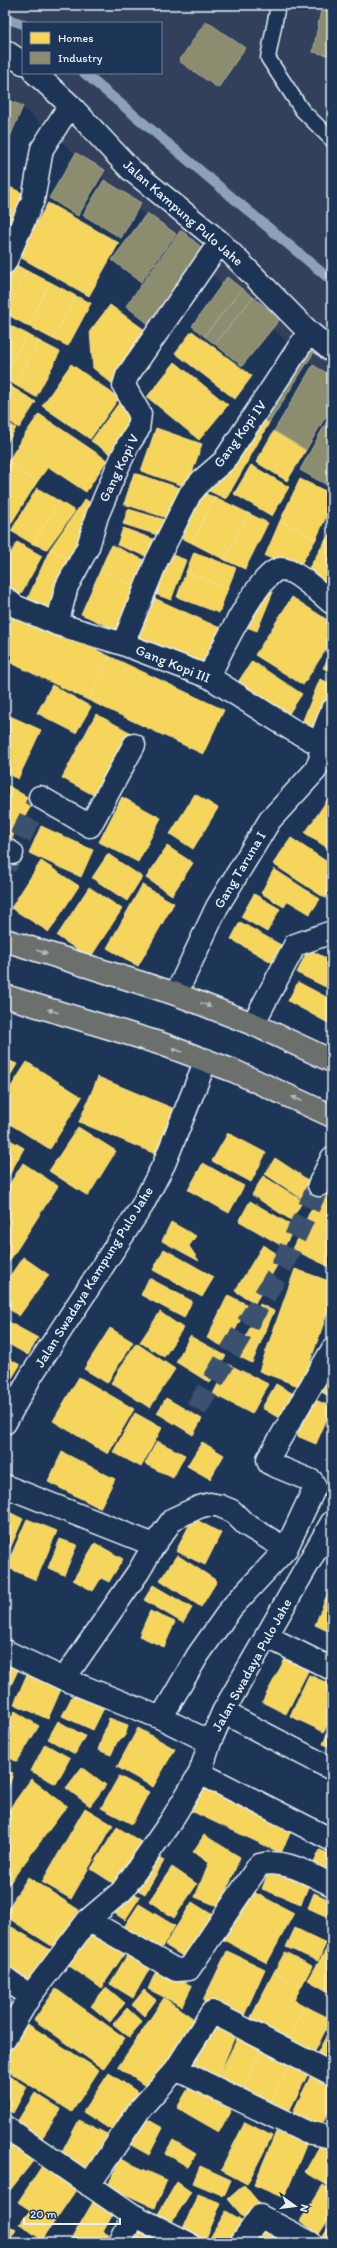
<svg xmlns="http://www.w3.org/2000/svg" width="337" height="2248" viewBox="0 0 337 2248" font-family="Itim,sans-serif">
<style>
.built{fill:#30415c;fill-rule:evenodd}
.homes{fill:#f6d55c;stroke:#f2dd8b}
.industry{fill:#8c8c6e;stroke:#a8aa97}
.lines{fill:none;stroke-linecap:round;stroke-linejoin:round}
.stream{stroke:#8da2ba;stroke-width:10}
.street-tunnel{stroke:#3b516f;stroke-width:22;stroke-dasharray:22 11;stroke-linecap:butt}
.lane-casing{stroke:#e8f1f8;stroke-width:17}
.street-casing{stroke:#e8f1f8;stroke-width:25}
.primary-casing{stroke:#e8f1f8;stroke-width:25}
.lane{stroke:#1d3557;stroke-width:14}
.street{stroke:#1d3557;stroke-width:22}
.primary{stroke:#6c706d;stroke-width:22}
.oneway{fill:#b6bdc0}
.labels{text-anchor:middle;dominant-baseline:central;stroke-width:4;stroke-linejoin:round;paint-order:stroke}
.street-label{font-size:14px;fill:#e8f1f8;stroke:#1d3557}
</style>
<rect width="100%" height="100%" fill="#1d3557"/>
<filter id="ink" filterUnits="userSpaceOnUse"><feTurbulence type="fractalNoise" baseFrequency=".025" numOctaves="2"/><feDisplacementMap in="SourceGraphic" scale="8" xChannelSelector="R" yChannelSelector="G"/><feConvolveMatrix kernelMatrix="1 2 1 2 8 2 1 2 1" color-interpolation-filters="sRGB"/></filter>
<g filter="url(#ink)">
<!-- built -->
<path class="built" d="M5,5H332V381L5,92ZM23,23H161V73H23Z"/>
<!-- homes -->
<path class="homes" d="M5,185L29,196L5,239Z
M48,203L119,243L89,296L18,256Z
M11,262L27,271L6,314L5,274Z
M27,271L50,282L28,326L6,314Z
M50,282L76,296L53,339L28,326Z
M76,296L91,303L68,346L53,339Z
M110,305L149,333L115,386L93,368L90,331Z
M5,322L13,327L5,342Z
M13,327L27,334L5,375V342Z
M192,331L252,376L235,399L175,353Z
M27,334L39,341L15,385L5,379V375Z
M39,341L60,352L36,397L15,385Z
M175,362L228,405L199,440L147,397Z
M71,364L119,398L90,439L42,406Z
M5,382L15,389L5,405Z
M15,389L36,402L19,428L5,418V405Z
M119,403L133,415L112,455L91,441Z
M39,414L107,460L86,492L17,446Z
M258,415L269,423L241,473L229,463Z
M5,421L16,428L5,446Z
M156,428L202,444L187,487L141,471Z
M274,431L306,450L287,481L256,462Z
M17,447L48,467L37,482L7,463Z
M7,463L37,482L5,533V466Z
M229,463L241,473L226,499L203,488Z
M251,465L289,487L272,516L234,494Z
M134,473L183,489L173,520L124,504Z
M300,479L332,494V504L316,539L280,521Z
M37,488L59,501L33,544L11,531Z
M199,492L215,497L192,543L176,535Z
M215,497L248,513L225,560L192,543Z
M85,499L96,507L75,563L50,549Z
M59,501L75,511L47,549L33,544Z
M128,509L172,522L167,538L123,524Z
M248,513L268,523L245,569L225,560Z
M280,521L316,539L298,569L265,556Z
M123,528L161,542L154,559L117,545Z
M332,530V539L328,536Z
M328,536L332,539V576L312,563Z
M17,542L42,556L18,599L5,590V563Z
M111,545L153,564L142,590L100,571Z
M50,549L75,563L50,614L27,600Z
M194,552L236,568L228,588L186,572Z
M167,553L186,560L171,600L152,593Z
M312,563L332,576V597L303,577Z
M100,571L142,590L123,633L81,614Z
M186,572L228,588L219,613L177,597Z
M266,588L273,592L257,631L241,625Z
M152,597L220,628L204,671L133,644Z
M292,597L332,623V640L303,685L255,655Z
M15,611L109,656L88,700L5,660V632Z
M332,652V673L323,668Z
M109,656L224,710L203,754L88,700Z
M252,661L302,694L284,721L234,688Z
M320,679L332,684V692L316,731L301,725Z
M52,685L91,707L76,733L37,713Z
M96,714L135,735L101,799L62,778Z
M10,716L41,730L18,779L5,773V725Z
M5,784L34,801L9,843L5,841Z
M332,793V851L305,833Z
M195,794L218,808L193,849L170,834Z
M122,797L161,818L138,862L99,842Z
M41,826L93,850L81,877L29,853Z
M291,838L332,865V888L325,898L273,864Z
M167,846L193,863L172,895L146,878Z
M108,854L142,877L127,901L92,878Z
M41,861L79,886L49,932L11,908Z
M274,869L320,899L310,914L288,901L284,907L261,893Z
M142,885L174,903L138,966L107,948Z
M89,887L122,909L90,958L57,936Z
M254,894L280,909L267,932L241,917Z
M240,922L290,950L280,967L231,939Z
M308,949L332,961V990L297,973Z
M298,982L332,1000V1016L328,1023L288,1001Z
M5,1059L17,1064L5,1085Z
M27,1062L82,1097L50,1149L5,1121V1096Z
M98,1077L177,1110L158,1155L79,1122Z
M78,1127L116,1151L88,1196L49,1171Z
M228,1133L266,1153L251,1182L212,1161Z
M5,1137L24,1148L6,1181L5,1180Z
M275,1158L314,1184L304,1200L265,1174Z
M23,1163L58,1186L5,1268V1191Z
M203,1163L244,1186L229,1213L188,1190Z
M263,1176L303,1201L291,1220L252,1195Z
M332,1178V1194L325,1191Z
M320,1191L332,1197V1268L292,1249Z
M250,1201L295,1227L284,1247L239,1221Z
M171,1222L196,1236L189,1246L199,1261L162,1241Z
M263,1245L282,1257L255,1303L235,1291Z
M164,1249L214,1277L202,1297L153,1270Z
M23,1257L49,1275L19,1316L5,1306V1283Z
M295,1269L332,1282V1300L301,1387L259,1371Z
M149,1278L192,1301L184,1318L141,1295Z
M228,1295L248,1305L226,1348L207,1338Z
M260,1304L274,1311L252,1363L238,1356Z
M160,1312L183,1328L164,1357L140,1342Z
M5,1320L38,1338L28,1355L5,1342Z
M110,1328L133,1342L107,1383L84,1369Z
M190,1336L226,1356L210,1383L176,1362Z
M136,1343L175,1369L150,1408L111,1383Z
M5,1356L20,1365L10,1381L5,1378Z
M228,1364L268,1384L252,1414L213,1394Z
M332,1366V1398L318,1390Z
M79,1377L134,1409L108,1454L53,1421Z
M5,1378L10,1381L5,1390Z
M276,1384L299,1397L284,1421L262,1408Z
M166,1398L202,1419L193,1435L157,1413Z
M313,1399L332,1407L316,1444L297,1436Z
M135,1413L162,1428L141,1467L113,1452Z
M157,1441L185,1455L173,1478L145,1464Z
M202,1442L224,1455L210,1479L187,1466Z
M62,1452L115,1479L100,1508L48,1482Z
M5,1510L23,1519L5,1560Z
M193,1518L221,1533L205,1565L176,1551Z
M27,1519L57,1531L36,1580L6,1567Z
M60,1539L77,1545L64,1575L48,1568Z
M95,1543L123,1559L109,1582L101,1578L93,1591L73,1580Z
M177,1555L217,1581L201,1607L160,1580Z
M332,1582V1633L315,1625Z
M153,1585L192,1608L183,1623L144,1600Z
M150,1611L175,1622L164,1647L139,1636Z
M285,1659L308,1671L286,1714L262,1702Z
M5,1662L19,1668L5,1698Z
M28,1672L62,1687L48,1719L14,1704Z
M309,1675L332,1685V1713L324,1732L290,1716Z
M77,1687L107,1702L93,1730L62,1716Z
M15,1711L39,1726L17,1762L5,1755V1727Z
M109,1718L128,1725L125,1737L117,1742L111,1755L98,1750Z
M58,1721L85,1736L75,1754L48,1739Z
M332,1722V1748L323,1744Z
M138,1728L175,1749L153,1787L117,1767Z
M45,1744L70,1758L56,1784L31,1771Z
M82,1767L106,1785L90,1806L66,1788Z
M5,1770L13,1773L5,1800Z
M119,1776L149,1792L132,1824L101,1808Z
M31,1779L67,1806L5,1889V1815Z
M201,1785L293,1827L281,1853L189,1810Z
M85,1808L113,1825L71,1899L42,1882Z
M117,1827L146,1845L119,1887L91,1869Z
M204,1835L240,1857L220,1907L195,1897L209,1862L193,1852Z
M320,1850L332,1855V1880L310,1871Z
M152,1854L164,1861L145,1894L132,1887Z
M271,1865L311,1880L301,1904L262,1889Z
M172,1867L197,1884L174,1918L149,1901Z
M28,1877L79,1910L55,1948L5,1916V1913Z
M248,1889L294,1913L267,1963L222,1939Z
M129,1890L140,1897L125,1920L114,1913Z
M314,1893L332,1901V1919L308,1908Z
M192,1902L219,1919L192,1962L165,1945Z
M139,1904L175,1926L159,1952L122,1930Z
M5,1923L52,1951L31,1986L5,1971Z
M295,1928L326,1943L318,1961L286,1947Z
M92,1930L125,1953L101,1988L68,1965Z
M332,1940V1994L308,1980Z
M227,1951L265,1969L242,2020L203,2001Z
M129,1952L151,1966L133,1998L110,1984Z
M285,1952L312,1966L301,1987L274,1972Z
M157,1969L192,1986L182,2006L148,1989Z
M274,1972L301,1987L294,2000L305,2006L284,2047L246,2027Z
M106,1987L125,2003L110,2022L91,2006Z
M56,1989L125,2038L103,2069L34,2020Z
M144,1990L156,2000L144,2016L132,2005Z
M164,1998L197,2021L151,2090L118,2067Z
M5,2006L14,2012L5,2025Z
M305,2006L331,2019L310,2061L284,2047Z
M127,2008L142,2022L129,2037L113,2024Z
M209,2019L237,2031L218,2077L191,2064Z
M26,2023L99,2070L72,2112L5,2069V2056Z
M332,2025V2061L317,2054Z
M240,2033L264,2045L239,2096L215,2084Z
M264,2045L292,2059L266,2110L239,2096Z
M292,2059L311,2068L285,2119L266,2110Z
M313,2071L332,2080V2104L319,2131L291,2116Z
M109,2073L141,2094L116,2133L83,2112Z
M10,2077L27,2087L13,2113L5,2108V2086Z
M189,2087L231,2110L219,2132L177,2108Z
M35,2093L61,2109L42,2138L17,2122Z
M145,2118L163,2128L149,2155L131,2145Z
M79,2120L111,2136L92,2173L60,2156Z
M245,2122L272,2136L247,2184L221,2170Z
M276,2132L306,2145L284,2198L254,2185Z
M324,2138L332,2143V2188L305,2172Z
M10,2140L34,2160L7,2194L5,2193V2146Z
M173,2140L196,2154L188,2167L165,2153Z
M120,2159L167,2180L155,2208L108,2186Z
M46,2160L60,2170L56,2176L76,2190L42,2240L20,2224L30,2210L18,2202Z
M200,2166L231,2180L224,2196L193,2183Z
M177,2182L191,2192L172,2222L158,2214Z
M244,2185L260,2204L244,2218L228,2199Z
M323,2185L332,2191V2214L319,2234L300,2221Z
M198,2194L221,2203L204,2243L181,2233Z
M93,2202L113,2214L103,2232L109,2235L104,2243H69Z
M226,2211L245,2222L233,2243H219L210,2238Z
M332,2222V2243H330L322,2238Z
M5,2224L16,2230L8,2243H5Z
M138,2226L161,2236L158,2243H130Z
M261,2228L279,2239L277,2243H253Z
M22,2239L29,2243H19Z"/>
<!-- industry -->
<path class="industry" d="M322,5H332V56L313,52Z
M206,21L245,48L218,88L179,61Z
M5,99L23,106L7,144L5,143Z
M76,153L105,170L78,216L49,198Z
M104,180L141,203L121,238L83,215Z
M147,213L176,234L141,282L112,260Z
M181,230L208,253L155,329L126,306Z
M227,277L242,289L204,336L192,326Z
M242,289L253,297L215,344L204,336Z
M253,297L280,319L242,366L215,344Z
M306,342L316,349L269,423L258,415Z
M313,365L332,376V406L306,450L274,431Z
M332,412V488L300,470Z"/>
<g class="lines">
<!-- stream -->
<path class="stream" d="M5,18L23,24
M84,73L332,281"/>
<!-- street-tunnel -->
<path class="street-tunnel" d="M5,867L40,797
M196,1409L280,1270L319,1185"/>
<defs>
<path id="lane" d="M278,5L268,58L302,110L332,140"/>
<path id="street" d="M5,51L23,63
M35,73L70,105L130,169L220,242L309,332L332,351
M5,263L33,200L42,149L70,105
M5,598L15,606L57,624L123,644L209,677L291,729L319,744L321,758L315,771L270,820L217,907L176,994
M57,624L67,586L88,547L97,516L115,473L128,445L138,430L140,414L124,386L127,376L220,242
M123,644L157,560L190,494L202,480L224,461L309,332
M209,677C218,657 260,569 281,569C295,569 321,594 332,603
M319,744L332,710
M40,797L90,826L134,745
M5,849L12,853
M253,1024L295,945L332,932
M319,1185L332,1158
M5,1423L31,1376L142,1206L164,1164L206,1060
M5,1486L154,1545
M266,1636L332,1669
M5,1651L64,1679L161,1718L210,1742
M64,1679L139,1571L154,1545L173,1519L199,1507L210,1504L220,1506L232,1511L245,1524L286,1549
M223,1712L332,1769
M161,1718L198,1655L232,1607L286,1549L315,1487L312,1481L273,1465L269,1463L268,1459L332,1350
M200,1773L332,1840
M88,1920L176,1970L189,1969L259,1865C285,1858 309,1874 332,1885
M5,1978L30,1996
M5,2038L30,1996L88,1920L122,1891L171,1821L200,1773L210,1742L223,1712L332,1522
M176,2069L306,2132L332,2137
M5,2127L133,2215L188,2243
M89,2185L140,2109L176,2069L212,2012L332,2074
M120,2243L133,2215
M241,2243L260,2216L311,2243"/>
<path id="primary" d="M5,940L176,994L253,1024L332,1061
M5,996L162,1044L234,1071L332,1116"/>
</defs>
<!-- lane casing -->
<use href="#lane" class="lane-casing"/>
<!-- street casing -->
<use href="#street" class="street-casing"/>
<!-- primary casing -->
<use href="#primary" class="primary-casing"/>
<!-- lane -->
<use href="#lane" class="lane"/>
<!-- street -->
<use href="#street" class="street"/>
<!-- primary -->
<use href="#primary" class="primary"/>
</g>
<!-- one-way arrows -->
<defs><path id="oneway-solid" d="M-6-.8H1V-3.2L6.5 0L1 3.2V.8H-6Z"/></defs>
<g class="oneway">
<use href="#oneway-solid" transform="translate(42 952) rotate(17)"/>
<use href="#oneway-solid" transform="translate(206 1005) rotate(21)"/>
<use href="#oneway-solid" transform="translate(53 1011) rotate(-163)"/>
<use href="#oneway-solid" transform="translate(177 1050) rotate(-160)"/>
<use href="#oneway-solid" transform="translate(297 1099) rotate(-155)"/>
</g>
</g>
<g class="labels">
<!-- street labels -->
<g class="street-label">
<text transform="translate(183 213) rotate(41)">Jalan Kampung Pulo Jahe</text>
<text transform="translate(240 434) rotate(-54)">Gang Kopi IV</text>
<text transform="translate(119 468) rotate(-64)">Gang Kopi V</text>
<text transform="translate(173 664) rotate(22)">Gang Kopi III</text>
<text transform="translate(240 870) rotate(-59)">Gang Taruna I</text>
<text transform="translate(94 1277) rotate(-58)">Jalan Swadaya Kampung Pulo Jahe</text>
<text transform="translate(252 1665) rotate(-61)">Jalan Swadaya Pulo Jahe</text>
</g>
</g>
<!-- margin -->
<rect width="337" height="2248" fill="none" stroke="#1d3557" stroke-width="20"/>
<rect x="10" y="10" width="317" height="2228" fill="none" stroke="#e8f1f8" stroke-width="1.5" filter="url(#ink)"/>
<!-- legend -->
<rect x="22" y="22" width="140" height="52" fill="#1d3557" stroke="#6e8097"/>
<rect x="30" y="32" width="20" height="12" fill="#f6d55c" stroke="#6e8097"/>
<text x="58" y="42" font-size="12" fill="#e8f1f8">Homes</text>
<rect x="30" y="52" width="20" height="12" fill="#8c8c6e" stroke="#6e8097"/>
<text x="58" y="62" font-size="12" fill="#e8f1f8">Industry</text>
<!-- north arrow -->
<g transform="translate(295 2206) rotate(104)" stroke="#1d3557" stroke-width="3" paint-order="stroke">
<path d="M0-3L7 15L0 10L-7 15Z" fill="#e8f1f8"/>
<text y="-6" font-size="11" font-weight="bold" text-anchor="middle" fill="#e8f1f8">N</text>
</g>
<!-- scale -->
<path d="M24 2218v6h96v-6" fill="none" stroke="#e8f1f8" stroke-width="2"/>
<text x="30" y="2218" font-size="12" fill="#e8f1f8" stroke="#1d3557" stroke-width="3" paint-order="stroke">20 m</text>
</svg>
